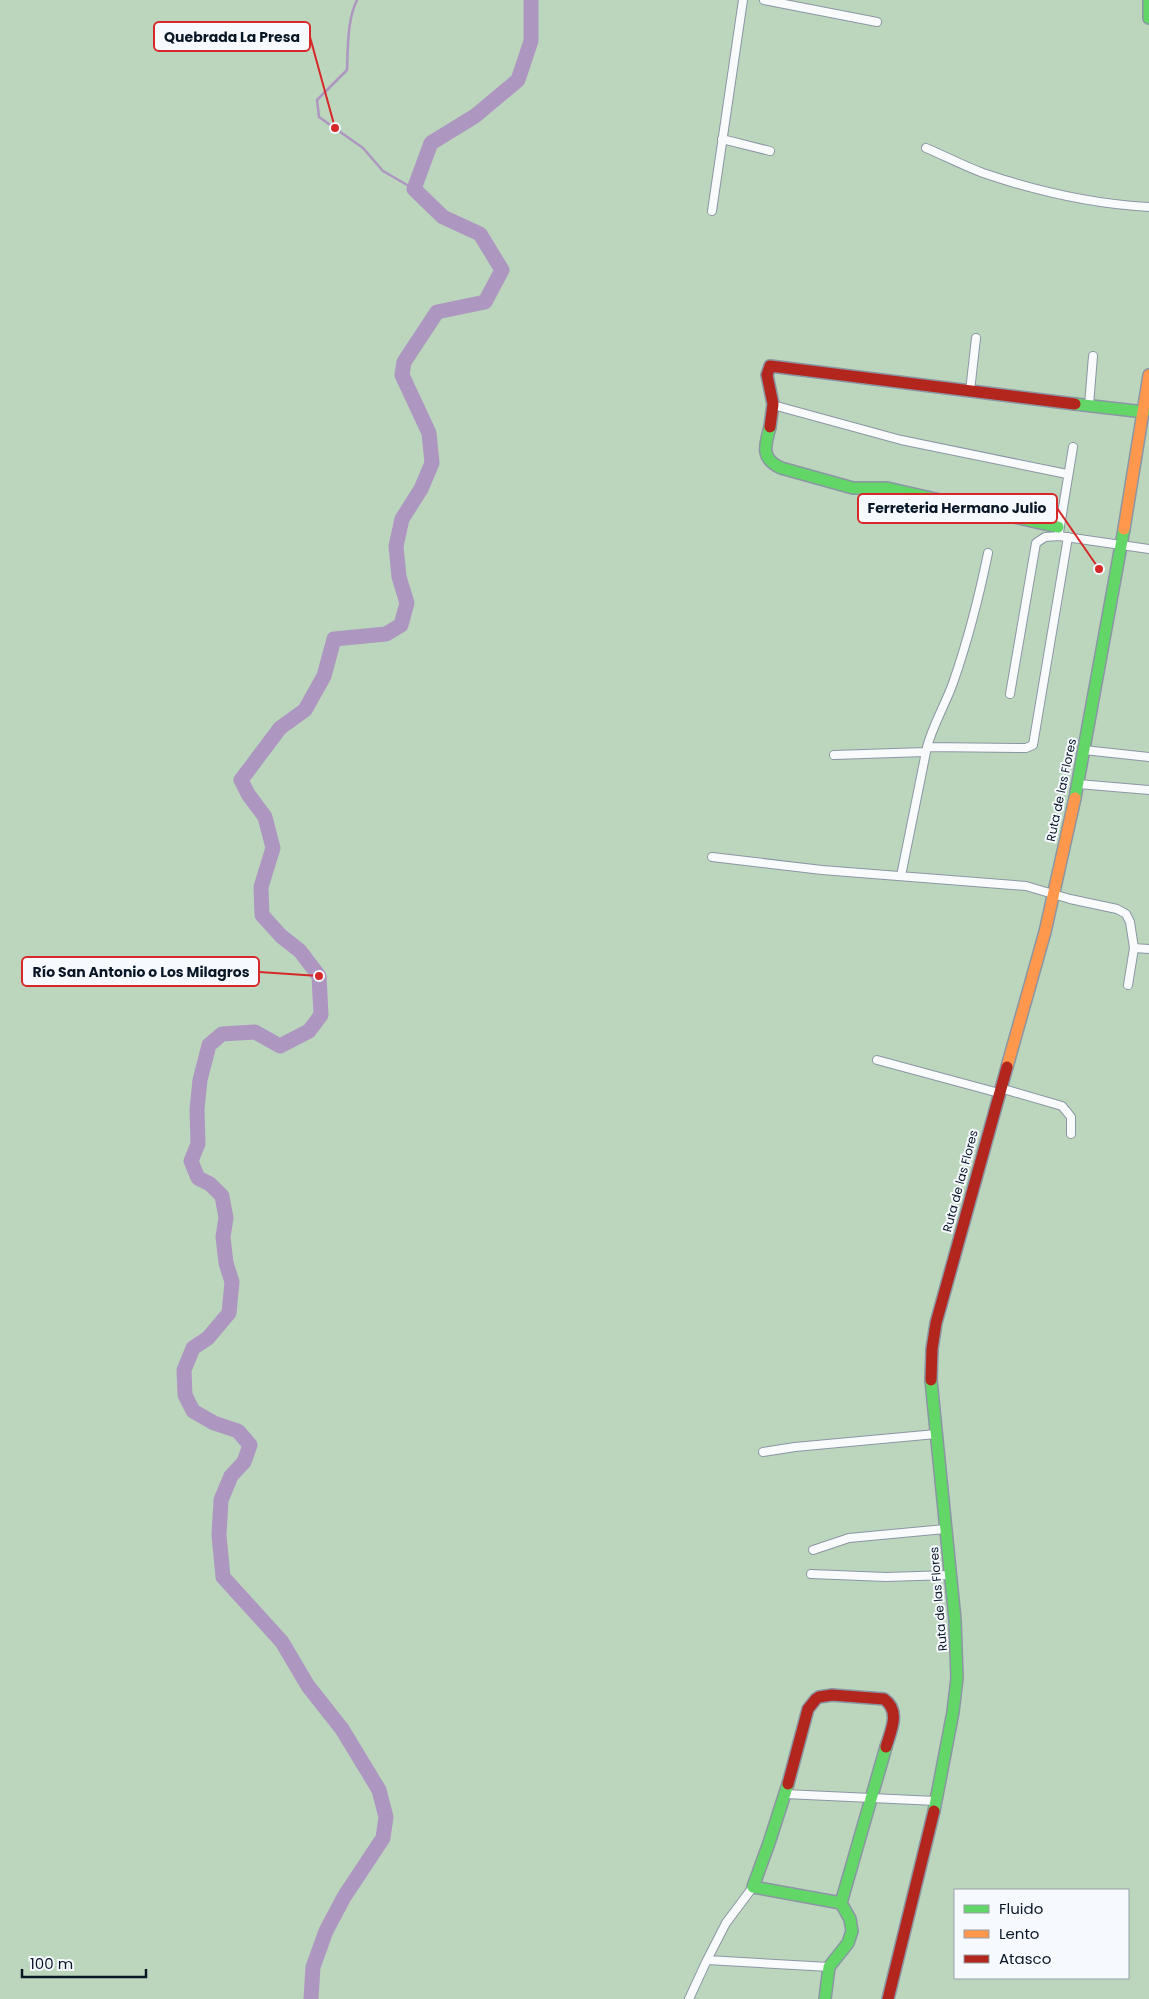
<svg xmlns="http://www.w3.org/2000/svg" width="1149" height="1999" viewBox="0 0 1149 1999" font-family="Poppins,sans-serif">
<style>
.green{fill:#bcd6bd;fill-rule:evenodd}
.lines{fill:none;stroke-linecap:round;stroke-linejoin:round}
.stream{stroke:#ad97c0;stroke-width:2.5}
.river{stroke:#ad97c0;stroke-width:15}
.street-casing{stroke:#8b96a4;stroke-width:10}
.fast-casing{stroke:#8b96a4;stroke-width:14}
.slow-casing{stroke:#8b96a4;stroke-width:14}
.jam-casing{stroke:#8b96a4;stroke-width:14}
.street{stroke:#f8fafc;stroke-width:8}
.fast{stroke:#63d668;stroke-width:11}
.slow{stroke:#ff974d;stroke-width:11}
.jam{stroke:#b3261e;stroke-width:11}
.labels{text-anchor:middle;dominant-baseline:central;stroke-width:4;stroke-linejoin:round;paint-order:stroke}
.street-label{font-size:12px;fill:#091626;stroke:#f6fafe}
.leader{fill:none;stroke:#d62828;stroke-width:2}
.callout-dot{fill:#d62828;stroke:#f6fafe;stroke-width:2}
.callout{fill:#f6fafe;stroke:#d62828;stroke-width:2}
.callout-label{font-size:14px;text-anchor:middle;font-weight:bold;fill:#091626}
</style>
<rect width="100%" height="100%" fill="#d0dbeb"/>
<!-- green -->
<path class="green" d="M0,0H1149V1999H0ZM955,1890H1128V1978H955Z"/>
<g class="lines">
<!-- stream -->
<path class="stream" d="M357,0C347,20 348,48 347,70L317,100L319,117L363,148L383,171L414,189"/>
<!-- river -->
<path class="river" d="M311,1999L313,1967L326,1931L344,1897L383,1838L386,1817L379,1790L342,1729L308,1686L282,1642L223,1577L219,1535L221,1500L231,1476L244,1462L250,1445L238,1431L214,1423L193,1411L185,1395L184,1370L193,1348L208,1338L229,1313L232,1282L226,1263L223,1237L226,1218L222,1196L210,1184L198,1178L191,1161L198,1144L197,1109L200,1080L209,1045L222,1034L255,1032L280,1046L309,1031L321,1015L319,976L300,951L281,936L262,915L261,887L273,848L265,817L248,794L241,780L280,728L305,710L324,676L334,639L386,634L401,625L407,603L399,577L396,546L402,519L421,489L432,463L429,433L402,375L404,362L437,312L485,302L502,270L480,234L443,217L414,189L431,143L475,116L518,80L531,41V0"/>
<defs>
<path id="street" d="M764,0L877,22
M722,139L770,151
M926,148C945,156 964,166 983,173C1036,191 1092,204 1149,207
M712,211L743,0
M970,391L976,338
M773,405L901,440L1067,474
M1089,405L1093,356
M1059,532L1073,447
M1010,694L1036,543L1045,537L1059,536L1149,549
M927,747C933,725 945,705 953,683C968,640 979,597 988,553
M1084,750L1149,757
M834,755L925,752
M1078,784L1149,790
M712,857L822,870L1026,886L1070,899L1117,909L1126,914L1130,922L1134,948L1128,985
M901,876L927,747L1026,748L1033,745L1068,537
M1134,948L1149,949
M877,1060L999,1093
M1000,1088L1062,1106L1071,1117V1134
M763,1452L795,1447L936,1434
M813,1550L849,1538L945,1529
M811,1574L886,1577L950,1575
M785,1794L936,1801
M707,1960L726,1923L753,1887
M689,1999L707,1960L829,1967"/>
<path id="fast" d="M1149,0V18
M1075,404L1144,412
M770,427C765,446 760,458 781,468L853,488H887L1058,527
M1075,798L1124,529
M931,1380L955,1620L957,1678L953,1712L934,1811
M788,1784L769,1843L753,1887L841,1903
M825,1999L829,1967L848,1943L852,1931L850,1919L841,1903L886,1747"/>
<path id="slow" d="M1124,529L1149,375
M1007,1067L1045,932L1075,798"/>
<path id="jam" d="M770,427L773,404L767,375L770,366L1075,404
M931,1380L932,1349L936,1323L1007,1067
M788,1784L808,1709L816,1699L819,1697L832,1695L884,1699C901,1711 891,1730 886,1747
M888,1999L934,1811"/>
</defs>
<!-- street casing -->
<use href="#street" class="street-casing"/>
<!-- fast casing -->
<use href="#fast" class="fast-casing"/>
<!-- slow casing -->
<use href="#slow" class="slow-casing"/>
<!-- jam casing -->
<use href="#jam" class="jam-casing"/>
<!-- street -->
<use href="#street" class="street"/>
<!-- fast -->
<use href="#fast" class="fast"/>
<!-- slow -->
<use href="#slow" class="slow"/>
<!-- jam -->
<use href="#jam" class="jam"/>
</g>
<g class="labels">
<!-- street labels -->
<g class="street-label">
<text transform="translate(1061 790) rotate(-78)">Ruta de las Flores</text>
<text transform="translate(960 1181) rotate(-75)">Ruta de las Flores</text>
<text transform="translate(938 1599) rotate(-95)">Ruta de las Flores</text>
</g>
</g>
<!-- callouts -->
<path class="leader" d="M335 128L310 37M1099 569L1057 508M319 976L259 972"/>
<g class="callout-dot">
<circle cx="335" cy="128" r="5"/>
<circle cx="1099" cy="569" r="5"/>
<circle cx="319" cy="976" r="5"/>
</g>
<g class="callout">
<rect x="154" y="22" width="156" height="29" rx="5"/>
<rect x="858" y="494" width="199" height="29" rx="5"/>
<rect x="22" y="957" width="237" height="29" rx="5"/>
</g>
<g class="callout-label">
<text x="232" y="42">Quebrada La Presa</text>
<text x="957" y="513">Ferreteria Hermano Julio</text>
<text x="141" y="977">Río San Antonio o Los Milagros</text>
</g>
<!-- legend -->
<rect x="954" y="1889" width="175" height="90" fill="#f6fafe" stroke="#979fa8"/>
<rect x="964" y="1905" width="25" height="8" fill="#63d668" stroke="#979fa8"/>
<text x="999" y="1914" font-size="15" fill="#091626">Fluido</text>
<rect x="964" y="1930" width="25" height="8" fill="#ff974d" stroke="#979fa8"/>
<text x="999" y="1939" font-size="15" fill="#091626">Lento</text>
<rect x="964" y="1955" width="25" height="8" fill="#b3261e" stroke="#979fa8"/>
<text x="999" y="1964" font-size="15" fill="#091626">Atasco</text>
<!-- scale -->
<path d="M22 1969v8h124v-8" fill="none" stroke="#091626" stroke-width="2.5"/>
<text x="30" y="1969" font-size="15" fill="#091626" stroke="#f6fafe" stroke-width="4" paint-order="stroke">100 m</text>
</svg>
